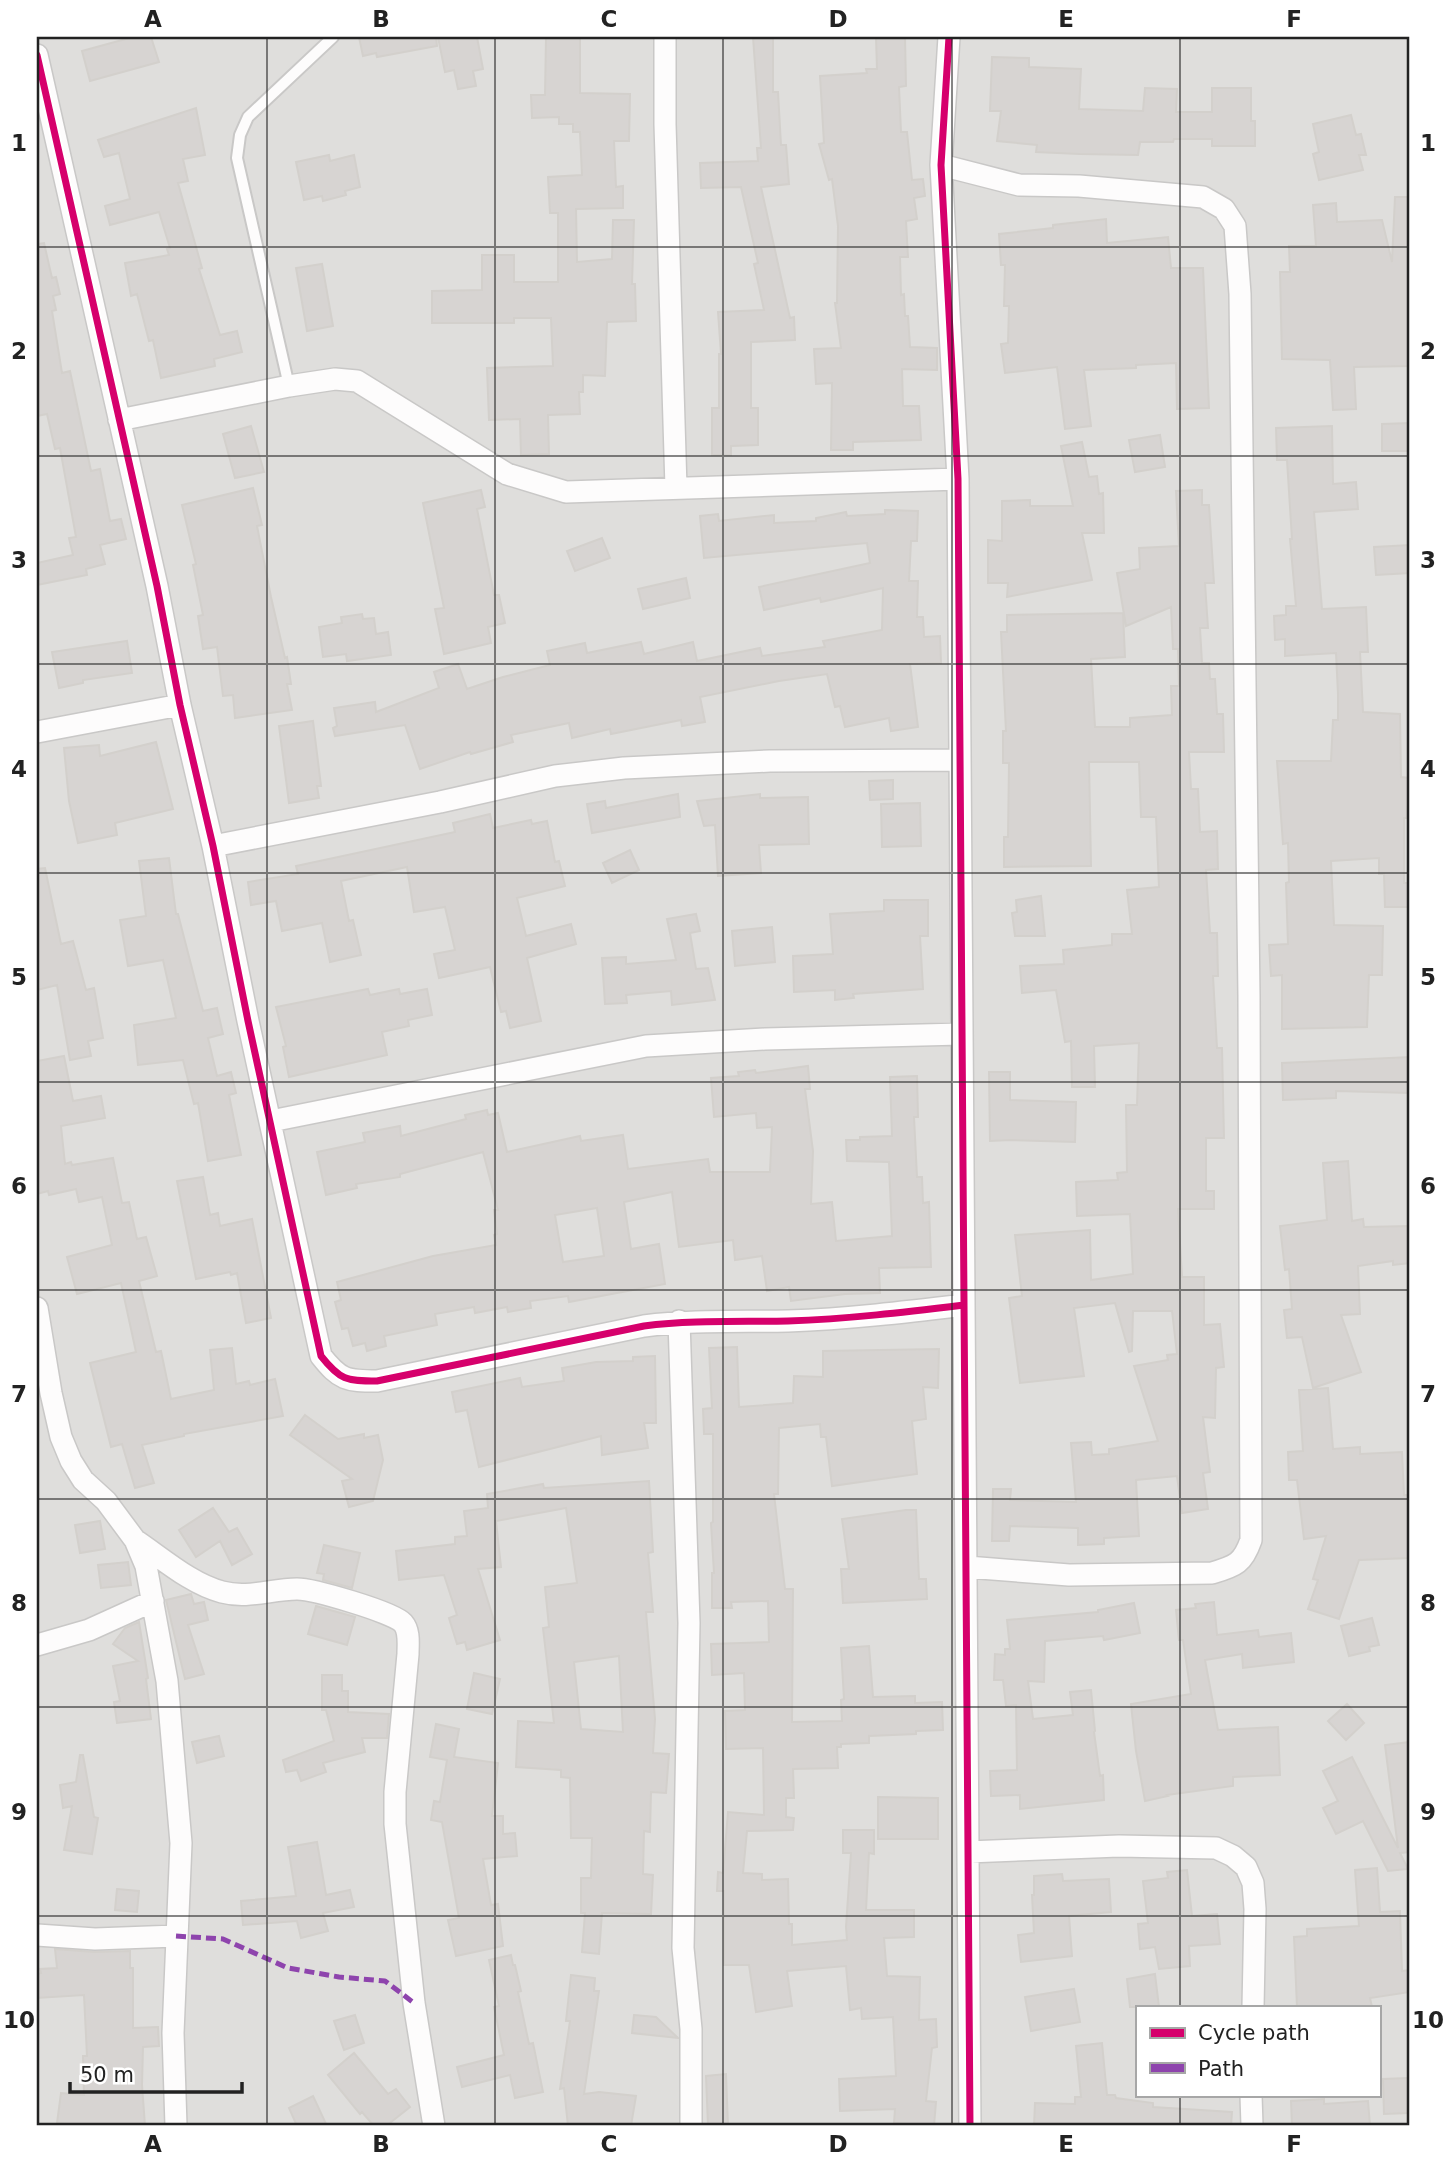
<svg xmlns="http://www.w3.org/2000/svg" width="1447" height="2163" viewBox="0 0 1447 2163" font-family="'DejaVu Sans',sans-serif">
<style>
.residential{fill:#dfdedc;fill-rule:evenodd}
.building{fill:#d7d4d2;stroke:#d3d0cc;stroke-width:2;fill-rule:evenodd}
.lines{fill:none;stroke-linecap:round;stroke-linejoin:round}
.service-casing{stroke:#c9c8c7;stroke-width:14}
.minor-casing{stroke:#c9c8c7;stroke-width:24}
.service{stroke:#fdfcfc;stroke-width:10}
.minor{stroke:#fdfcfc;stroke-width:21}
.quiet{stroke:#8e44ad;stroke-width:5;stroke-dasharray:10 5;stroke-linecap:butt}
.cycleway-casing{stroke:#fff;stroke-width:11}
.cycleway{stroke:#d6006c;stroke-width:7}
.grid{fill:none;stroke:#222;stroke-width:2;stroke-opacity:0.55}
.neatline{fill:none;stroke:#222;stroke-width:2.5}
.grid-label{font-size:23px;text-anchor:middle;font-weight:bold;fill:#222}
</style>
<rect width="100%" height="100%" fill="#f0eeeb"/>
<!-- residential -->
<path class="residential" d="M37,37H1410V2126H37ZM1137,2007H1379V2095H1137Z"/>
<!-- building -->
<path class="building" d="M133,37H151L159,62L90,81L82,51Z
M359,37H436L437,46L377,57L376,53L363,56Z
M438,37H477L483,69L473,71L476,86L458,89L454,70L445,72Z
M753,37H773V92H778L781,145H786L789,184L761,187L790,318L794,317L795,340L751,342V408H758V445L731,446V455H712V408H719V354H721L718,312L764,310L754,264L758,263L741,187L701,188L700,163L758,161L757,148H761Z
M876,37H905L906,86L899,87L901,132H907L912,180L923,179L925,196L914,198L917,219L906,221L908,257H900L901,295L904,294L905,316H908L910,347L937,348V370L902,369L903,406H919L921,440L853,442V450H831L832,383L816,384L814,349L841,348L835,303H837L838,226L832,179L829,180L819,144L824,143L820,76L867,73L866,69H877Z
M546,38H580V93L630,94L629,141H614L616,187L623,186V208L576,209L577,262L612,259L613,220H634L632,284H635L636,321L607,322L605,376L583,375V392H579L580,414L548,415L549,454L521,455L520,419L489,420L487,368L553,366L551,318H514V323H432V291L482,290V255H514V282H558V213H550L548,177L582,175L580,132H573V124H559V117L532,118L531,95H545Z
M992,57L1029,58V67L1081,69L1079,109L1143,111L1145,88L1177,89L1176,112H1212V88H1251V121H1255V146H1212V139H1174L1173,142H1140L1138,155L1080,154L1036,152L1037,145L997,141L1001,111H990Z
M196,108L205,155L183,159L188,181L178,183L202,268L199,269L220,335L237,331L242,352L214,359L215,366L161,378L153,340L149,341L137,294L131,296L125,263L169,255L167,249L170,248L159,212L110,225L105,206L130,199L119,153L104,157L98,140Z
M1351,115L1356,135L1361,134L1366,155H1359L1363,170L1319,180L1313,154L1319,152L1313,124Z
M329,155L330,161L354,155L360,187L345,191L346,195L323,201L322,196L304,200L296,162Z
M1395,197H1410V366L1354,367L1356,409L1333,410L1330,360L1282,359L1280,272H1290L1289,246H1316L1313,205L1336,203L1337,222L1382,220L1392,262Z
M1106,219L1107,243L1168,237L1171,268H1203L1209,408L1177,409L1176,363L1136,365V368L1084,370L1091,426L1065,429L1057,367L1005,373L1001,344L1008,343L1009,306H1004L1005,265H1001L999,234L1053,228V225Z
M44,243L52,278L56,277L60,294L53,296L56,310L52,311L62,373L70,371L91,471L100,469L110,521L121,519L126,539L100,545L105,564L86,569L87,575L37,585V563L73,555L69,538L76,537L60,448L55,449L47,414L37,416V244Z
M322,264L333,326L307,331L296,268Z
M1410,423V451H1382V424Z
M251,426L264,472L235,478L223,434Z
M1332,426L1333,484L1356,482L1358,509L1314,512L1322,609L1366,607L1368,652H1360L1363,712L1400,714L1401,777L1409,778L1407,818H1404V883H1409V907H1385L1384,874H1379V858L1331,861L1334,925L1383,926L1382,975H1369L1367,1027L1282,1029V975L1271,976L1269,945L1288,944L1286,883L1289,882L1288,843L1283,844L1277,761H1331L1333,720H1338V694L1336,653L1285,656V639L1275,640L1274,616L1286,615V606H1296L1290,539H1292L1287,460H1277L1276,428Z
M1160,435L1165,467L1135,472L1129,440Z
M1082,442L1089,477L1097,476L1099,494L1103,493L1104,533H1082L1092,580L1007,597L1008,583H988V540L1002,541V501L1030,500V506H1073L1061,446Z
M253,488L262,525L257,526L271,597L285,658L287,657L291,684H287L292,710L235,718L233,695L223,696L217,647L203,649L198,616L203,615L193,565L196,564L182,505Z
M481,490L485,507L477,509L494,595H499L505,623L488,627L491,643L444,654L435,609L444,608L423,503Z
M1202,490V505H1209L1214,583H1205L1208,628H1200L1202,663H1209L1210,679H1215L1217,714H1223L1224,752H1189L1191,789H1198L1200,832L1217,831L1218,869L1206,870L1210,933H1217L1218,976H1213L1217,1048H1222L1224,1138H1206V1191H1214V1209H1178L1182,1277H1204V1325L1220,1324L1224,1367L1216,1368L1215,1418L1203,1417L1210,1472L1203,1473L1208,1509L1182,1513L1177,1476L1136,1480L1139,1536L1104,1538V1544L1078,1545V1528L1010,1526L1009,1541H992L993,1489H1011L1010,1500L1076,1502L1071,1443L1091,1442L1092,1455L1109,1454V1449L1158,1441L1134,1366L1168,1360L1167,1355L1177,1354L1172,1311H1133L1132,1351L1129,1352L1115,1303L1074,1308L1084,1376L1020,1383L1009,1298L1022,1296L1015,1235L1090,1230L1091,1280L1133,1274L1130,1214L1077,1216L1076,1182L1118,1180L1117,1173L1127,1172L1126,1105H1137L1139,1043L1094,1046L1095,1087H1072L1071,1041L1065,1042L1056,990L1022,993L1020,966L1064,964L1063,950L1112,945V934H1132L1127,890L1159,887L1156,817H1141L1139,762H1089L1091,866L1004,867V837H1008L1009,763H1003V731H1006L1001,632H1007V615L1123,613L1125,657L1091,659L1095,727H1130V718L1172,715L1171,686H1179L1178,649H1173L1171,607L1126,626L1117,573L1140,569L1139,548L1179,546L1176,491Z
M885,510L918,511L917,541H911L909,581H918L917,617H923L924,637L940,636L941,663L910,664L918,727L891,731L889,718L845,727L840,706L835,707L827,674L779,681L700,697L705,722L682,726L681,720L611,734L610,729L572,738L569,723L511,735L513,742L471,754L470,752L420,769L405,725L335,736L333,728L337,726L334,708L375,702L376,712L439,688L434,672L458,664L467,689L503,677L550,665L547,651L585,643L587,653L641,642L644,654L693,642L697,661L760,648L762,656L825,647L823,641L882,630L883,588L821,602L820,598L764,610L759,587L870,563L867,543L704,558L700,516L718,514L719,521L774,515V523L816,521V518L846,512L847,516L885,514Z
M602,538L610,558L575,571L567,551Z
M1410,545V573L1376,575L1374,547Z
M686,578L690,598L643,609L638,589Z
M362,614L363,619L374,618L376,634L388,632L391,655L347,661L346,654L323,657L319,627L342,623L341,617Z
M127,641L132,673L83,680V683L59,688L52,652Z
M313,721L321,786H317L319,798L289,803L279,726Z
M156,742L173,809L115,823L117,835L78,843L69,801L64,748L99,745L100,756Z
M893,780V799L870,800L869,781Z
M678,794L680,817L592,833L587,804L605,801L606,808Z
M760,794V798L808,797L809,844L759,845L761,873L718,876L715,825L704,826L697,801Z
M920,803L921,846L882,847L881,804Z
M490,814L493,828L531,820L532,824L547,821L555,862L559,861L565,886L517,898L526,936L571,924L576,944L527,958L541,1021L510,1028L506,1011L501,1012L490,967L439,978L434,954L455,950L445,907L414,912L407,867L341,881L349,921L353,920L361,955L330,962L322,923L282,931L276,901L251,905L248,882L298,874L296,866L455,832L453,823Z
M630,850L639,870L612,883L603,863Z
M169,858L176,914H178L203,1011L217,1008L223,1034L208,1038L217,1076L231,1072L236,1093L229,1095L241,1155L208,1161L198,1103L194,1104L183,1060L138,1065L134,1025L176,1018L163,960L128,966L120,920L146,916L139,861Z
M45,868L61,944L73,941L86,990L94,988L103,1038L88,1041L91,1056L70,1060L57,985L37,990V869Z
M1041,896L1045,936H1015L1012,913L1017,912L1016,900Z
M884,900H928V936H920L923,989L853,994L854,998L835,1000V990L794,992L793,956L833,954L830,914L884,911Z
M696,914L700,931L690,933L696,969L708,968L715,1000L672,1005L671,991L626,995L627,1003L605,1004L602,958L626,957V964L676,960L667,919Z
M772,927L775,962L735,966L732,931Z
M368,989L370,995L399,989L400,994L427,989L432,1015L408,1020L409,1026L382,1032L387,1055L289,1077L283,1047L286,1046L276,1007Z
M64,1056L73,1101L101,1096L105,1118L61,1126L65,1164L71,1162L72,1165L113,1158L122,1203L129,1202L137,1239L146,1237L157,1276L139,1281L156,1352L161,1351L171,1399L214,1390L210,1350L232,1348L236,1384L249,1381L250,1385L275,1379L283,1416L184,1434V1436L142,1445L154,1483L135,1488L122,1444L111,1447L90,1363L136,1352L121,1283L77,1294L67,1257L112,1245L102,1197L79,1202L76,1189L49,1195L48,1191L37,1194V1061Z
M1410,1057V1093L1336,1091V1098L1283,1100L1282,1063Z
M808,1066L810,1089H805L813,1151L811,1204L832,1202L836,1241L892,1236L889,1162L847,1161L846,1140H860V1137L892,1136L890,1077L917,1076L918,1117H914L917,1177H922L923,1203L929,1202L931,1267L879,1268L880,1293L845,1294L791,1301L789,1287L767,1291L762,1256L735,1260L733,1240L679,1247L672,1192L624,1202L631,1249L659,1244L665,1284L569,1302L568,1296L530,1301L531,1308L508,1312L507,1307L475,1313L474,1307L435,1314L437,1325L384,1336L386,1346L367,1351L365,1343L353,1346L348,1328L342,1329L335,1302L341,1300L337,1282L433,1256L496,1245L494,1235L497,1234L494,1210H498L483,1152L400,1174V1177L356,1184L357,1188L326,1195L317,1152L365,1142L363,1133L400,1126L401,1136L466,1119L465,1115L487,1110L488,1115L498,1113L507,1152L580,1136L581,1141L623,1135L628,1169L708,1159L710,1172H770L772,1127L757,1128L756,1113L714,1117L711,1078L739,1076L738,1072L755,1070L756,1073ZM597,1208L604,1256L563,1262L555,1215Z
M989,1072H1010V1100L1076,1102L1075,1142L1011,1140L990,1141Z
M1348,1161L1352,1221L1363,1219L1364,1227L1410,1226V1263L1393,1265V1261L1358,1266L1360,1314L1341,1315L1361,1372L1313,1388L1302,1337L1287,1338L1284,1310L1292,1309L1289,1269L1285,1270L1280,1226L1327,1220L1323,1163Z
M203,1177L210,1215L218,1213L220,1226L252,1219L271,1318L246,1323L237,1273L231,1275L230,1272L196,1279L177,1181Z
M737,1347L739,1407L793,1403L794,1376L823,1377V1351L939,1349L938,1388L923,1387L926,1419L912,1421L917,1474L832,1486L826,1437H821L820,1424L779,1428L778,1494H774L785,1589H793L792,1722L842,1721L841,1700L844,1699L841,1648L869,1646L873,1697L915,1696V1703L942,1702L943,1730L916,1731V1734L869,1736V1743L841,1744V1747H837L838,1768L793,1769L794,1798H786V1817L794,1818L793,1830L747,1831L743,1873L762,1874V1880L788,1879L789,1924H792V1945L847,1940L846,1927L851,1853H843V1830H874V1854L869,1853L866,1910H914V1937L884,1938L887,1976L920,1977L919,2020L936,2019L937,2047L932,2048L926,2101L936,2102L934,2126L894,2123L895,2109L840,2111L839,2079L896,2076L893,2017L862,2019L861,2008L850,2010L846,1966L787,1971L792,2006L756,2012L749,1965H724V1891H717L718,1872L723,1873L728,1812L764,1815L763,1748L726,1749L725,1711L745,1710L744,1673L712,1675L711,1644L769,1642L768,1601L731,1602L732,1608H712V1573H714L711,1523L713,1522V1434H704L703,1409L712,1408L709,1348Z
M655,1356L656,1423H644L648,1448L602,1455L601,1436L479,1467L467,1410L456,1412L452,1392L520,1378L522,1387L564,1381L562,1368L596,1362L633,1361V1357Z
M1328,1388L1333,1449L1360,1447V1454L1402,1452L1404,1495H1410V1558L1359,1560L1339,1619L1308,1609L1318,1580L1313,1579L1326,1536L1304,1539L1297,1480H1289L1288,1452L1303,1451L1299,1390Z
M305,1415L338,1439L364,1434V1438L378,1435L383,1460L373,1501L349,1507L342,1481L352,1479L290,1435Z
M649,1481L653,1552L648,1553L653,1612H646L655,1719L653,1753L669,1754L666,1793L651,1792L650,1832L644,1831L643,1874L653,1875L651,1914L602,1913L599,1954L582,1952L585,1913H581V1878H591L592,1838H571L570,1778L561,1777V1770L516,1767L518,1721L554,1723L543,1628L549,1627L545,1587L577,1583L566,1508L496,1521L501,1567L478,1569L500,1640L467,1650L465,1642L457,1644L449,1618L457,1615L444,1575L399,1580L396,1551L455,1544V1537L467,1536L464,1511L488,1508L487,1494L543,1484L544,1488ZM619,1656L623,1732L581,1729L574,1662Z
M213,1508L229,1532L237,1528L252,1554L232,1565L220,1541L196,1557L179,1530Z
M906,1510H916L919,1579H926L927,1599L843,1603L841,1569H849L842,1519Z
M100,1521L105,1549L80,1553L75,1525Z
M324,1545L360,1553L352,1588L323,1580L324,1574L317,1573Z
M128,1562L131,1585L101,1588L98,1565Z
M191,1594L194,1604L204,1602L208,1620L188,1625L204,1674L185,1679L166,1600Z
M1214,1602L1217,1635L1258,1630L1259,1637L1291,1633L1294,1662L1243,1668L1242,1654L1205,1660L1218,1730L1278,1727L1280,1775L1233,1777V1786L1167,1795L1168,1796L1145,1801L1136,1751L1131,1704L1191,1694L1183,1640H1179L1176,1610L1196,1608L1195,1604Z
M1134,1603L1140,1633L1104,1640L1103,1636L1045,1641L1044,1682L1028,1681L1033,1719L1073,1715L1070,1692L1091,1690L1095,1731L1094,1732L1100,1776L1103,1775L1104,1800L1020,1809V1795L991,1796L990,1771L1017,1770L1016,1705L1006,1706L1003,1680H994L995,1654L1005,1655V1649H1010L1007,1620L1098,1612V1610Z
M316,1606L355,1617L347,1645L308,1634Z
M1372,1618L1379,1645L1369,1647L1370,1651L1349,1656L1341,1626Z
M139,1622L148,1678L146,1679L151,1719L117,1723L114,1702L120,1701L113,1666L138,1661L113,1644L125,1628Z
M474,1673L500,1679L492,1714L467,1709Z
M322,1675H342V1691H348V1712L389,1714L387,1738H362L365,1752L323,1763L326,1772L301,1781L297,1770L286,1772L283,1760L334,1741L326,1710H322Z
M1347,1704L1364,1723L1346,1740L1328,1721Z
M436,1724L459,1729L454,1757L498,1763L492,1816H503V1834L515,1833L517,1856L483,1859L491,1905L498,1904L503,1946L456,1956L448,1920L459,1918L442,1822L431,1820L434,1801L440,1802L447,1760L430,1757Z
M219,1736L224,1756L197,1763L192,1742Z
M1410,1742V1852L1400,1853L1408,1869L1388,1871L1363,1821L1336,1834L1323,1808L1338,1801L1323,1771L1352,1757L1398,1848L1385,1745Z
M80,1755H83L94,1817L98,1818L92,1854L64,1850L72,1806L63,1808L60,1785L76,1782Z
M878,1797L938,1798V1839H878Z
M317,1842L326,1895L350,1890L354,1907L323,1913L328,1931L301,1938L297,1921L243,1925L241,1901L296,1896L288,1847Z
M1377,1868L1380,1912L1400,1911L1402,1971L1410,1970V1992L1370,1998L1372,2007H1297L1294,1937L1307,1936V1929L1359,1926L1355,1870Z
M1187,1870L1192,1916L1217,1914L1220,1944L1189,1946L1190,1966L1159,1969L1155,1947L1140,1949L1138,1924L1148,1923L1143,1881L1168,1878L1167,1872Z
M1062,1874L1063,1881L1109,1879L1111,1912L1069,1916L1072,1956L1021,1962L1018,1935L1034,1933L1032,1895H1034V1876Z
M117,1889L139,1891L137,1912L115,1910Z
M55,1949L94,1952L130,1951V1968H133V2028L158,2027L159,2046L143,2047L142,2085L145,2126H87L57,2123L61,2093L84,2095L83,2056H87L84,1995L37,1998V1974L41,1973L40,1969L57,1968Z
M511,1955L513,1965H515L521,1991L518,1992L529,2044L533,2043L543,2092L515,2098L510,2075L462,2087L457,2067L504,2055L494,2007L499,2006L489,1960Z
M1155,1974L1159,2007H1130L1127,1979Z
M571,1975L595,1978L594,1991H599L584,2094L599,2092L636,2096L631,2126H568L564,2088L560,2089L570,2021H566Z
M1074,1989L1080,2022L1031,2031L1025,1997Z
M355,2015L364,2043L344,2050L334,2021Z
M634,2015L656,2017L678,2038L632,2033Z
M1102,2043L1107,2095H1115L1116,2098L1153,2103V2107L1232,2112L1231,2126H1034L1035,2103L1075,2104V2097H1081L1076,2046Z
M354,2053L388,2094L396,2089L410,2107L386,2126H374L362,2112L360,2114L328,2075Z
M726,2074L728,2126H708L706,2076Z
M1408,2078L1409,2113L1384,2114L1383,2079Z
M313,2096L327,2126H297L289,2108Z
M1324,2099V2104L1368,2101L1370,2126H1292L1291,2101Z"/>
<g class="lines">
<defs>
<path id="service" d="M289,386L237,158L240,135L248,117L333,37"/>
<path id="minor" d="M665,37V124L676,488
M949,37L941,165L958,479L970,2126
M37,55L157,586L180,705L213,846L248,1021L321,1356C340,1380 346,1381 377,1381L644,1326C692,1320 740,1322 788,1321C848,1319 906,1312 964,1305
M941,165L1019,185L1079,186L1203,197L1224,209L1235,226L1240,294L1249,996L1251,1540C1243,1563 1236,1566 1212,1573L1069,1575L967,1567
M119,420L289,386L335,379L357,381L507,474L566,492L958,479
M37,732L180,705
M213,846L440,802L555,776L624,768L770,761L959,760
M271,1121L646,1046L765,1039L961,1034
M37,1308L51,1393L61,1437L71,1461L83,1480L106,1501L135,1540L146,1566L167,1681L181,1843L173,2033L176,2126
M679,1321L689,1623L683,1948L691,2029V2126
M135,1540C162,1558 191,1584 222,1592C248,1599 271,1589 297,1589C313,1589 393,1612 403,1623C410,1631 408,1644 408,1654L395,1792V1824L414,2003L434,2126
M37,1645L89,1630L153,1601
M968,1852L1119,1846L1216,1848L1233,1856L1246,1867L1253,1883L1255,1909L1253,2007
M37,1935L95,1939L176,1936
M1251,2095L1252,2126"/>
</defs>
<!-- service casing -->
<use href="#service" class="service-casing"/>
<!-- minor casing -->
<use href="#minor" class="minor-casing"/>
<!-- service -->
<use href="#service" class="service"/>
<!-- minor -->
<use href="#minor" class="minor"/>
<!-- quiet -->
<path class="quiet" d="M176,1936L223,1939L288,1968L339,1977L385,1981L414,2003"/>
<defs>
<path id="cycleway" d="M949,37L941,165L958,479L970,2126
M37,55L157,586L180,705L213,846L248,1021L321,1356C340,1380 346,1381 377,1381L644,1326C692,1320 740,1322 788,1321C848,1319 906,1312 964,1305"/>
</defs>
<!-- cycleway casing -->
<use href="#cycleway" class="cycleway-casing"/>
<!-- cycleway -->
<use href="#cycleway" class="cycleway"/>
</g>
<!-- grid -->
<path class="grid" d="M267,37V2126M495,37V2126M723,37V2126M952,37V2126M1180,37V2007M37,247H1410M37,456H1410M37,664H1410M37,873H1410M37,1082H1410M37,1290H1410M37,1499H1410M37,1707H1410M37,1916H1410M1180,2095V2126"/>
<!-- border -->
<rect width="1447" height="2163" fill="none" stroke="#ffffff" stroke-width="77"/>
<!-- legend -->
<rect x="1136" y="2006" width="245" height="91" fill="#ffffff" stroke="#a7a7a7" stroke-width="2"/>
<rect x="1150" y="2028" width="35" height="10" fill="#d6006c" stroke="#a7a7a7" stroke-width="2"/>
<text x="1198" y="2040" font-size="21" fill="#222222">Cycle path</text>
<rect x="1150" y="2063" width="35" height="10" fill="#8e44ad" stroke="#a7a7a7" stroke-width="2"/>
<text x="1198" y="2076" font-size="21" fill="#222222">Path</text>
<!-- scale -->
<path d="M70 2082v10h172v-10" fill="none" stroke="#222222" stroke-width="3.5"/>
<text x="80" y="2082" font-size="21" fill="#222222" stroke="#ffffff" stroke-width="5" paint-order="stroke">50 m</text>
<rect x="38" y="38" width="1370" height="2086" class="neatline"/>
<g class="grid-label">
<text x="153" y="27">A</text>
<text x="381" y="27">B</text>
<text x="609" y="27">C</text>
<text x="838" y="27">D</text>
<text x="1066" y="27">E</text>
<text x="1294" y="27">F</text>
<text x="19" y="151">1</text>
<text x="1428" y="151">1</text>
<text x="19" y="359">2</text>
<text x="1428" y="359">2</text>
<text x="19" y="568">3</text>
<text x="1428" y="568">3</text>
<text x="19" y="777">4</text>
<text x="1428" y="777">4</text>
<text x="19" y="985">5</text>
<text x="1428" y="985">5</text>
<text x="19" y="1194">6</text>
<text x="1428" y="1194">6</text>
<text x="19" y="1402">7</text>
<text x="1428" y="1402">7</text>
<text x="19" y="1611">8</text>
<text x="1428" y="1611">8</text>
<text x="19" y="1820">9</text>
<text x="1428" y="1820">9</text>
<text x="19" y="2028">10</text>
<text x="1428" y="2028">10</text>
<text x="153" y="2152">A</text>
<text x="381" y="2152">B</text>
<text x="609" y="2152">C</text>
<text x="838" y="2152">D</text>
<text x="1066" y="2152">E</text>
<text x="1294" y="2152">F</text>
</g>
</svg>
